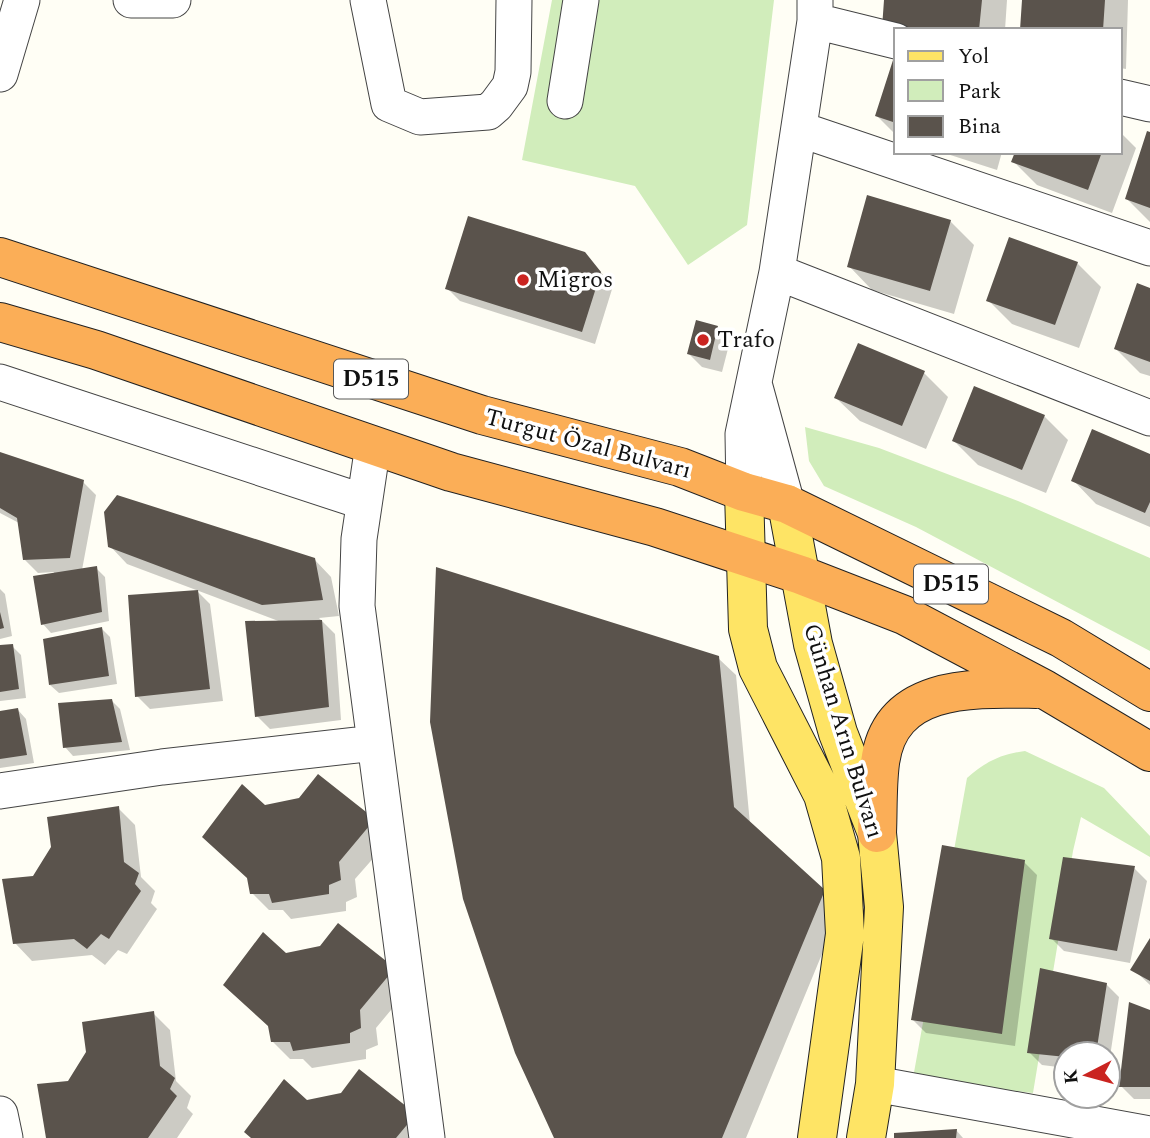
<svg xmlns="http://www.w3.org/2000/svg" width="1150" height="1138" viewBox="0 0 1150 1138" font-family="Spectral,serif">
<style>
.green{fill:#d1edbb}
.shadow{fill:#0003}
.building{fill:#5a534c}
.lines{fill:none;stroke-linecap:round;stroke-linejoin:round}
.minor-casing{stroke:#444;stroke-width:37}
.major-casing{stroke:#222;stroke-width:40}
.highway-casing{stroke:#222;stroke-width:40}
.minor{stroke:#fff;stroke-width:35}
.major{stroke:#fee465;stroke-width:38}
.highway{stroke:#fbae57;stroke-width:38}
.poi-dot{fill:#ca2420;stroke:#fff;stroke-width:2.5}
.labels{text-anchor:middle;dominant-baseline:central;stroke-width:7;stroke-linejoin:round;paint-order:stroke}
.shield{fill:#fff;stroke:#585858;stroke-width:2}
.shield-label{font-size:23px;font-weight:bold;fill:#111}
.poi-label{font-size:24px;fill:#111;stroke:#fff;text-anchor:start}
.street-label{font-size:24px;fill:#111;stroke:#fff}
</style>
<rect width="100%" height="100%" fill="#fffef5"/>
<!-- green -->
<path class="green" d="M552,0H774L747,225L688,265L635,186L522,160Z
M805,427L879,448L1018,501L1150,558V651L916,527L824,486L809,461Z
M1025,751L1104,788L1150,836V857L1081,817L1073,851L1033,1093L913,1078L967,778C985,762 1001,754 1025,751Z"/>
<!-- shadow -->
<path class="shadow" d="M886,0H1007L1005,30H896Z
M1024,0H1128L1126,69L1120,68V30H1022Z
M895,59H896V135L877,116Z
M1120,132L1136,148L1112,213L1037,185L1013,161L1016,152H1120Z
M1150,134V222L1127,199Z
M941,152H1002L997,170Z
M950,221L974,245L954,314L872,290L849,266Z
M1077,263L1101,287L1079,348L1012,324L988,300Z
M597,268L613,286L595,344L460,301L447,288Z
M1150,289V376L1140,373L1116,349Z
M717,328L730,341L722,372L702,367L689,354Z
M858,345L924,373L948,397L926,449L860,421L836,398Z
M1044,416L1068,440L1046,493L978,465L954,441Z
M0,454L83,482L96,495L82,570L96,568L105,577L109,621L51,633L43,624L54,572L38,573L25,560L19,523L0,513Z
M1150,456V527L1096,504L1073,480Z
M110,546L314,559L331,577L339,616L319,618L335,634L341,720L270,729L257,716L281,622L127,564Z
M0,589L5,594L12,636L0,639Z
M197,591L210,604L223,701L150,709L137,696Z
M102,629L110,637L117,684L59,693L50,685Z
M12,646L21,655L26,698L0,701V647Z
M718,658L736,675L750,824L841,908L746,1138H556Z
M112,701L120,709L130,750L73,756L65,747Z
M18,710L26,719L34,763L0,768V713Z
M318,777L391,838L355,879L357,897L346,902V911L291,919L283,910H269L252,893L265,807L300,799Z
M118,808L135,825L141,877L155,891L151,903L157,909L127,954L118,950L105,965L92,955L32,961L15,943L34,878L52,847Z
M1024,862L1037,875L1015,1046L926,1033L913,1020Z
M1134,868L1147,881L1130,963L1064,951L1051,938Z
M1150,941V985L1133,969Z
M321,948L411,986L376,1028L378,1045L366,1050V1059L312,1068L303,1059H290L273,1042L286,955Z
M1106,984L1119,997L1108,1070V1054H1066V1068L1042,1065L1029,1052Z
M1150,1012V1099H1134L1121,1086Z
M153,1013L170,1030L176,1081L191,1096L187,1108L193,1114L177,1138H48L69,1082Z
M360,1072L427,1138H253L307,1102L342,1094Z
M956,1130L963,1138H895Z"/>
<!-- building -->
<path class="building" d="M884,0H982L979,30L882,28Z
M1022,0H1105L1103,30H1020Z
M894,57L896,58V123L875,116Z
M1147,131L1150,132V208L1125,199Z
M1015,152H1102L1088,190L1011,162Z
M867,195L951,220L930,291L847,267Z
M468,216L585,252L601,272L582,332L445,289Z
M1009,237L1078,262L1055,325L986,301Z
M1137,283L1150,288V362L1114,349Z
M696,320L718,326L710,360L687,354Z
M858,343L925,371L902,426L834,398Z
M974,386L1045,415L1022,470L952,441Z
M1092,429L1150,454V502L1145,513L1071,481Z
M0,452L84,480L70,558L23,560L17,518L0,508Z
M117,495L315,558L323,600L262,605L108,547L104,512Z
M97,566L102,612L41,625L33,576Z
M436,567L719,656L734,807L825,890L722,1138H554L515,1053L463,899L430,722Z
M198,590L210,689L135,697L128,595Z
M0,612L4,628L0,629Z
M322,620L329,707L255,717L245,621Z
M102,627L109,676L49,685L43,639Z
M13,644L19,689L0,692V645Z
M112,699L122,742L63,748L58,703Z
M18,708L27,755L0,759V711Z
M318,774L375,819L339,862L341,880L329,885V894L272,903L269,894H250L247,878L202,837L242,784L265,805L299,798Z
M119,806L124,862L139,873L135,884L141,891L109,939L101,934L87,949L74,939L13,944L2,879L33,876L51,847L47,817Z
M942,845L1025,860L1002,1034L911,1020Z
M1063,857L1135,866L1117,951L1049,939Z
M338,923L395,968L360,1010L361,1028L350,1033V1043L293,1051L290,1042H271L268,1026L223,985L263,932L286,953L320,946Z
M1150,938V981L1130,970Z
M1040,968L1107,983L1096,1054H1066V1057L1027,1053Z
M1129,1002L1150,1010V1087H1119Z
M154,1011L160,1066L175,1078L170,1089L177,1096L148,1138H46L37,1084L68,1081L86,1052L82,1022Z
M359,1069L416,1114L396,1138H251L244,1132L284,1079L307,1100L341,1093Z
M957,1129L956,1138H894V1133Z"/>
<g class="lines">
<defs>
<path id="minor" d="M131,0H173
M368,0L389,104L420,117L488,112L496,105L510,86L513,72L514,0
M815,21L896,41
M0,74L22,0
M1120,97L1150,104
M565,101L581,0
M799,129L1150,248
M777,272L1150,418
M0,382L364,502
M755,387L787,504
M373,445L359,539L357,606L427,1138
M744,492L743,434L777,272L815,21V0
M0,791L162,767L375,743
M875,1084L1150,1134
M0,1114L5,1138"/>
<path id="major" d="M744,492L748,629L758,668L823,795L841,858L845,934L817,1138
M787,504L813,644L838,733L877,833L884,907L875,1084L866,1138"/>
<path id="highway" d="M0,257L482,415L680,467L744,492L787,504L1061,638L1150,692
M0,322L96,350L451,472L655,527L801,575L904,615L1044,689L1150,752
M877,833C878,810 877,786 880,763C890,683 975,688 1036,689"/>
</defs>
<!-- minor casing -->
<use href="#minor" class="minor-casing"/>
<!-- major casing -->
<use href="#major" class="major-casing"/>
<!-- highway casing -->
<use href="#highway" class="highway-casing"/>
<!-- minor -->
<use href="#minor" class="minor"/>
<!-- major -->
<use href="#major" class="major"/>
<!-- highway -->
<use href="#highway" class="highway"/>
</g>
<!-- markers -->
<g class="poi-dot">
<circle cx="523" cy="280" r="7"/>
<circle cx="703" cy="340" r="7"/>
</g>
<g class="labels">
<!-- shield labels -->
<g class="shield">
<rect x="334" y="359.5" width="74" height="39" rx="5"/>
<rect x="914" y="564.5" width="74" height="39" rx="5"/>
</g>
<g class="shield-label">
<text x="371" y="379">D515</text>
<text x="951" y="584">D515</text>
</g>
<!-- poi labels -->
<g class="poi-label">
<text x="537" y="280">Migros</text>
<text x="717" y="340">Trafo</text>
</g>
<!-- street labels -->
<g class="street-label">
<text transform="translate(588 444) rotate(15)">Turgut Özal Bulvarı</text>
<text transform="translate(843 731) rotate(73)">Günhan Arın Bulvarı</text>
</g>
</g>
<!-- legend -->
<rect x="894" y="28" width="228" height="126" fill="#ffffff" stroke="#a0a0a0" stroke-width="2"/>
<rect x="908" y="51" width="35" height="10" fill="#fee465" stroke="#a0a0a0" stroke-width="2"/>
<text x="958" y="63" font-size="21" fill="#111111">Yol</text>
<rect x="908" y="80" width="35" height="21" fill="#d1edbb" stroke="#a0a0a0" stroke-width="2"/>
<text x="958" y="98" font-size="21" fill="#111111">Park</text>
<rect x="908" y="116" width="35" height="21" fill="#5a534c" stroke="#a0a0a0" stroke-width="2"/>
<text x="958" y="133" font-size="21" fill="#111111">Bina</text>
<!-- north arrow -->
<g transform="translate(1087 1075) rotate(264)"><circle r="33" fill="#ffffff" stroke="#a0a0a0" stroke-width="2"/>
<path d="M0-5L12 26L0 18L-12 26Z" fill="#ca2420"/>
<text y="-10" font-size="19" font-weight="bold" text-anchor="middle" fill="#111111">K</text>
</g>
</svg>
